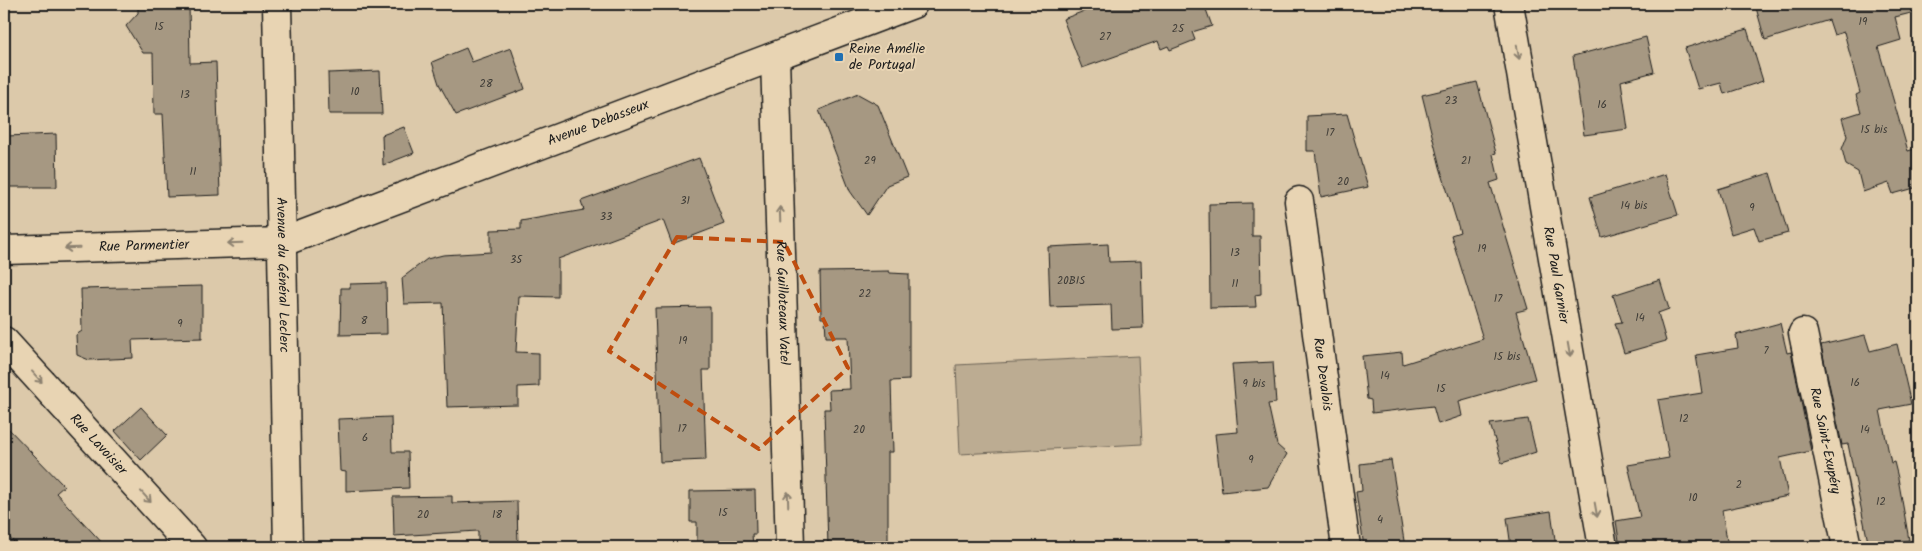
<svg xmlns="http://www.w3.org/2000/svg" width="1922" height="551" viewBox="0 0 1922 551" font-family="Kalam,sans-serif">
<style>
.green{fill:#bcac92;stroke:#6c6457}
.building{fill:#a69882;stroke:#1c1c1c}
.lines{fill:none;stroke-linecap:round;stroke-linejoin:round}
.street-casing{stroke:#1c1c1c;stroke-width:31}
.street{stroke:#e8d4b3;stroke-width:28}
.oneway{stroke:#8c816f}
.marked{fill:none;stroke:#bf4d0f;stroke-width:4;stroke-dasharray:10 6;stroke-linejoin:round}
.poi-dot{fill:#1f6fb2;stroke:#e8d4b3;stroke-width:2}
.labels{text-anchor:middle;dominant-baseline:central;stroke-width:4;stroke-linejoin:round;paint-order:stroke}
.number-label{font-size:11px;fill:#3e3b36}
.poi-label{font-size:14px;fill:#1c1c1c;stroke:#e8d4b3;text-anchor:start}
.street-label{font-size:14px;fill:#1c1c1c;stroke:#e8d4b3}
</style>
<rect width="100%" height="100%" fill="#dcc9aa"/>
<filter id="ink" filterUnits="userSpaceOnUse"><feTurbulence type="fractalNoise" baseFrequency=".02" numOctaves="2"/><feDisplacementMap in="SourceGraphic" scale="10" xChannelSelector="R" yChannelSelector="G"/><feConvolveMatrix kernelMatrix="1 2 1 2 8 2 1 2 1" color-interpolation-filters="sRGB"/></filter>
<g filter="url(#ink)">
<!-- green -->
<path class="green" d="M1138,356L1142,444L960,454L956,365Z"/>
<!-- building -->
<path class="building" d="M138,4H189L190,63L216,62L220,195L167,197L163,114H154L153,53H143L126,26L138,13Z
M1103,4H1204L1212,26L1192,32L1195,40L1170,50L1168,46L1161,49L1158,41L1082,68L1063,19Z
M1755,4H1914L1915,12L1895,17L1901,40L1878,47L1908,151L1918,148V187L1893,194L1889,183L1863,192L1858,172L1846,165L1842,149L1847,136L1842,118L1861,112L1856,95L1860,93L1844,32L1834,35L1829,20L1765,40Z
M1747,29L1763,81L1724,94L1721,83L1698,89L1685,48Z
M1646,37L1654,72L1621,81L1628,129L1584,135L1573,56Z
M466,48L472,62L511,48L525,89L456,115L439,84L432,62Z
M380,71L382,114H329L328,73Z
M1477,82L1496,153L1493,154L1499,180L1490,183L1528,309L1516,312L1535,379L1459,401L1462,416L1438,424L1433,406L1372,413L1371,400L1367,399L1362,356L1402,352L1403,364L1483,339L1451,235L1460,232L1440,167L1422,95Z
M858,94L878,105L907,177L887,185L867,215L850,191L819,110Z
M1347,114L1368,187L1321,197L1315,151H1307V116Z
M404,127L414,153L383,165L382,135Z
M56,134L57,187H7L6,136Z
M699,158L724,224L672,244L663,220L558,259V297L519,296L516,352L539,353V386L518,387V405L447,407L443,303L404,304L402,278L427,259L443,255L491,252V230L521,229V221L584,210L581,201Z
M1770,173L1788,233L1759,241L1754,227L1731,234L1718,189Z
M1665,174L1678,215L1602,237L1590,197Z
M1252,203V236H1260L1261,294L1255,295L1256,307L1210,308L1209,204Z
M1108,244L1109,262L1141,261L1143,328L1112,329L1111,305L1050,307L1048,247Z
M889,271L890,273L909,274V380L891,381L893,452H888V547H828L824,409H830L829,390L850,389L848,337H826L825,318H821L820,272Z
M1660,280L1669,309L1658,313L1666,341L1624,353L1615,323L1622,322L1613,295Z
M386,283L387,334L340,335L341,288H350V284Z
M202,286V338L132,340L133,358L89,360L77,355L76,335L82,331L81,289Z
M710,307V370H703L706,460L660,462L655,308Z
M1780,323L1787,353L1791,352L1811,451L1780,458L1788,496L1722,510L1728,547H1620L1616,521L1640,517L1628,465L1669,458L1658,400L1702,393L1696,355L1738,348L1736,335Z
M1865,335L1870,351L1897,344L1911,404L1880,410L1891,463L1894,462L1898,478L1909,540L1902,542L1903,547H1869L1848,444L1842,445L1821,345Z
M1273,362L1276,403L1268,404L1277,445L1287,454L1268,487L1222,492L1215,434L1238,432L1232,364Z
M141,407L167,435L141,460L115,431Z
M391,417L392,452H408L409,488L346,491V472L340,471L338,419Z
M1528,419L1536,452L1502,463L1490,424Z
M4,424L64,486L56,493L106,547H19L4,532Z
M1391,460L1405,547H1364L1356,492L1362,491L1360,464Z
M755,490L756,534H752L753,547H697V522H690V491Z
M452,496V503L517,501L518,547H478V531L394,536L393,497Z
M1551,511L1556,547H1511L1507,518Z"/>
<g class="lines">
<defs>
<g id="street">
<path id="s1" d="M277,4L288,547"/>
<path id="s2" d="M1509,4L1603,547"/>
<path id="s3" d="M775,58L790,547"/>
<path id="s4" d="M1299,201L1346,547"/>
<path id="s5" d="M4,250L283,242L913,4"/>
<path id="s6" d="M1803,333L1847,547"/>
<path id="s7" d="M4,341L192,547"/>
</g>
</defs>
<!-- street casing -->
<use href="#street" class="street-casing"/>
<!-- street -->
<use href="#street" class="street"/>
</g>
<!-- one-way arrows -->
<defs><path id="oneway-shaft" d="M-6 0H5M1.5-3L5.5 0L1.5 3" fill="none" stroke-width="1.6" stroke-linecap="round" stroke-linejoin="round" transform="scale(1.25)"/></defs>
<g class="oneway">
<use href="#oneway-shaft" transform="translate(1518 52) rotate(80)"/>
<use href="#oneway-shaft" transform="translate(780 214) rotate(-92)"/>
<use href="#oneway-shaft" transform="translate(235 243) rotate(178)"/>
<use href="#oneway-shaft" transform="translate(72 248) rotate(178)"/>
<use href="#oneway-shaft" transform="translate(1569 350) rotate(80)"/>
<use href="#oneway-shaft" transform="translate(37 377) rotate(48)"/>
<use href="#oneway-shaft" transform="translate(146 497) rotate(48)"/>
<use href="#oneway-shaft" transform="translate(788 499) rotate(-92)"/>
<use href="#oneway-shaft" transform="translate(1596 510) rotate(80)"/>
</g>
</g>
<!-- marked area -->
<path class="marked" d="M677,237L784,242L848,368L759,449L609,351Z"/>
<!-- markers -->
<rect class="poi-dot" x="834" y="52" width="10" height="10" rx="2.5"/>
<g class="labels">
<!-- number labels -->
<g class="number-label">
<text x="1863" y="22">19</text>
<text x="159" y="27">15</text>
<text x="1178" y="29">25</text>
<text x="1105" y="37">27</text>
<text x="486" y="84">28</text>
<text x="355" y="92">10</text>
<text x="185" y="95">13</text>
<text x="1451" y="101">23</text>
<text x="1602" y="105">16</text>
<text x="1874" y="130">15 bis</text>
<text x="1330" y="133">17</text>
<text x="870" y="161">29</text>
<text x="1466" y="161">21</text>
<text x="193" y="172">11</text>
<text x="1343" y="182">20</text>
<text x="685" y="201">31</text>
<text x="1634" y="206">14 bis</text>
<text x="1752" y="208">9</text>
<text x="606" y="217">33</text>
<text x="1482" y="249">19</text>
<text x="1235" y="253">13</text>
<text x="516" y="260">35</text>
<text x="1071" y="281">20BIS</text>
<text x="1235" y="284">11</text>
<text x="865" y="294">22</text>
<text x="1498" y="299">17</text>
<text x="1640" y="318">14</text>
<text x="364" y="321">8</text>
<text x="180" y="324">9</text>
<text x="683" y="341">19</text>
<text x="1766" y="351">7</text>
<text x="1507" y="357">15 bis</text>
<text x="1385" y="376">14</text>
<text x="1855" y="383">16</text>
<text x="1254" y="384">9 bis</text>
<text x="1441" y="389">15</text>
<text x="1684" y="419">12</text>
<text x="682" y="429">17</text>
<text x="859" y="430">20</text>
<text x="1865" y="430">14</text>
<text x="365" y="438">6</text>
<text x="1251" y="460">9</text>
<text x="1739" y="485">2</text>
<text x="1693" y="498">10</text>
<text x="1881" y="502">12</text>
<text x="723" y="513">15</text>
<text x="423" y="515">20</text>
<text x="497" y="515">18</text>
<text x="1380" y="520">4</text>
</g>
<!-- poi labels -->
<g class="poi-label">
<text x="849" y="49">Reine Amélie<tspan x="849" dy="16">de Portugal</tspan></text>
</g>
<!-- street labels -->
<g class="street-label">
<text stroke="none"><textPath href="#s5" startOffset="616">Avenue Debasseux</textPath></text>
<text stroke="none"><textPath href="#s5" startOffset="140">Rue Parmentier</textPath></text>
<text stroke="none"><textPath href="#s1" startOffset="271">Avenue du Général Leclerc</textPath></text>
<text stroke="none"><textPath href="#s2" startOffset="275">Rue Paul Garnier</textPath></text>
<text stroke="none"><textPath href="#s3" startOffset="245">Rue Guilloteaux Vatel</textPath></text>
<text stroke="none"><textPath href="#s4" startOffset="175">Rue Devalois</textPath></text>
<text stroke="none"><textPath href="#s6" startOffset="110">Rue Saint-Exupéry</textPath></text>
<text stroke="none"><textPath href="#s7" startOffset="140">Rue Lavoisier</textPath></text>
</g>
</g>
<!-- margin -->
<rect width="1922" height="551" fill="none" stroke="#e8d4b3" stroke-width="20"/>
<rect x="10" y="10" width="1902" height="531" fill="none" stroke="#1c1c1c" stroke-width="2" filter="url(#ink)"/>
</svg>
